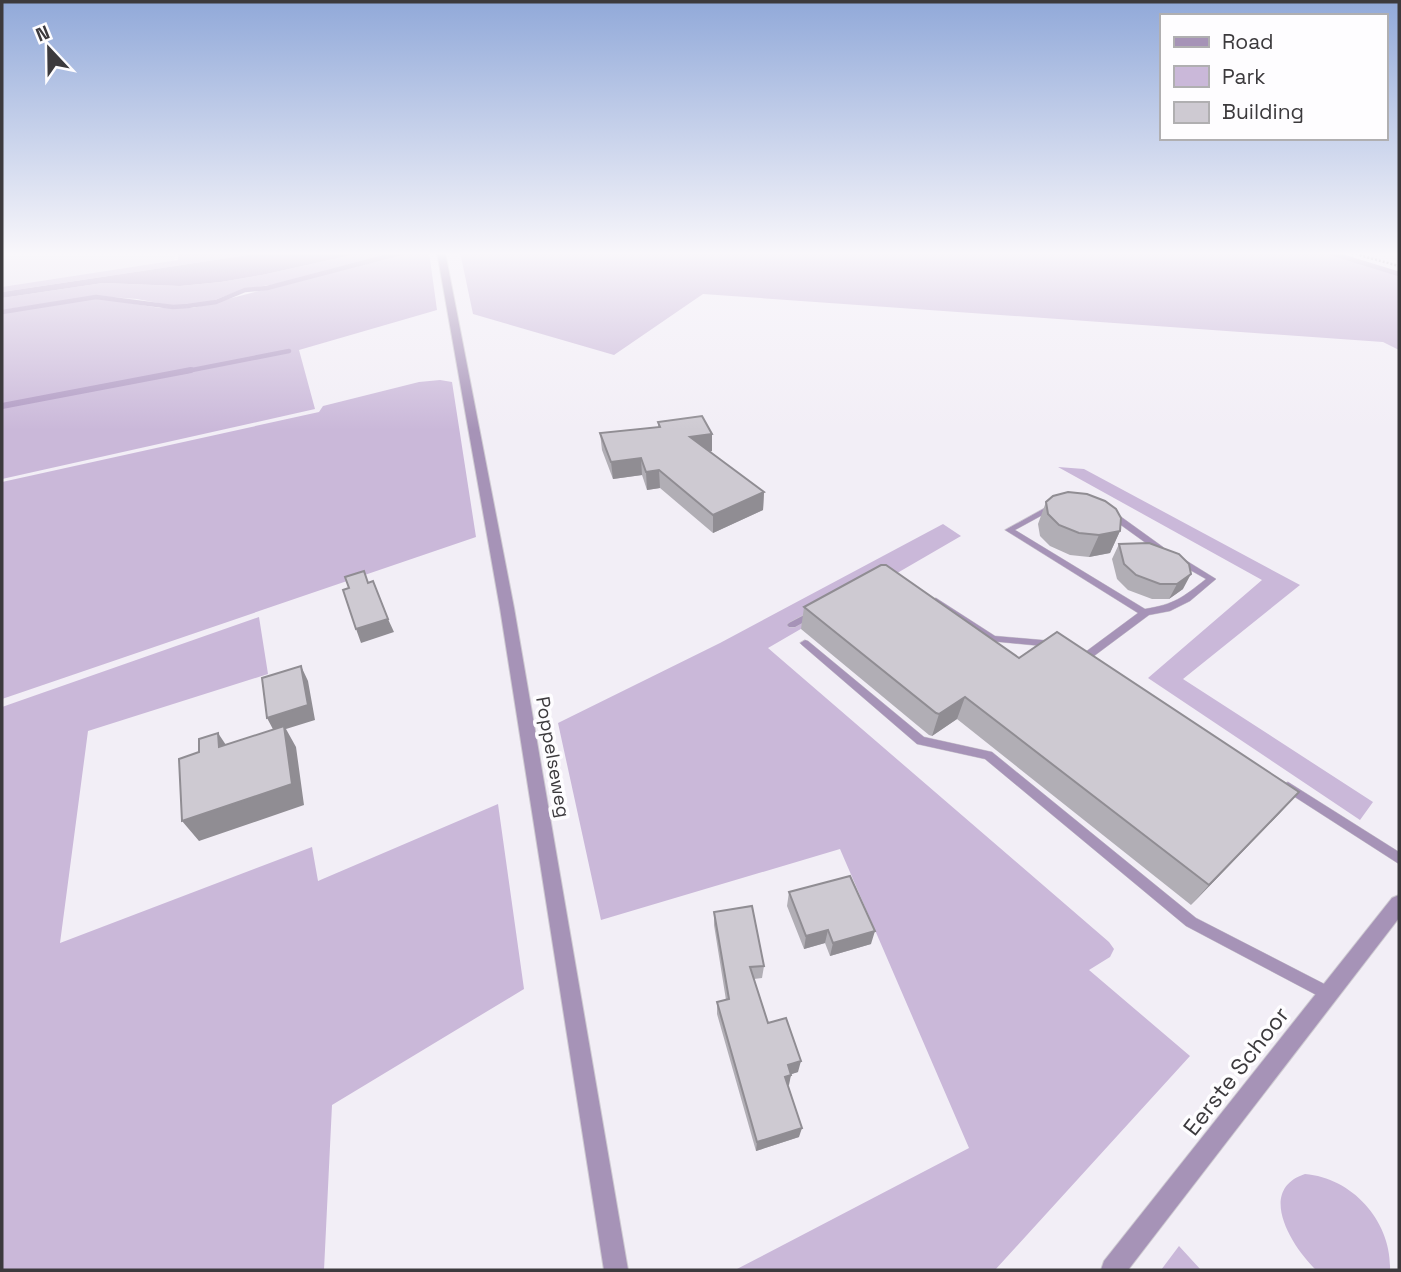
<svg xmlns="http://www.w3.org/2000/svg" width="1401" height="1272" viewBox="0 0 1401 1272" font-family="'Space Grotesk',sans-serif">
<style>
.built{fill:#e5deec}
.green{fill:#cab8d9}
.water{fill:#af99c2}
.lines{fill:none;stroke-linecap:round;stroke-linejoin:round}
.stream-far1{stroke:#af99c2;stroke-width:4.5}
.stream{stroke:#af99c2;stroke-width:6}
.service-casing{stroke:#cecad1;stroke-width:1}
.minor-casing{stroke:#cecad1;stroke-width:2}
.tertiary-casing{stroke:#cecad1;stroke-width:2}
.path{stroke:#928f94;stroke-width:2.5;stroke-dasharray:2 2;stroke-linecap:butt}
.service{fill:#a693b7;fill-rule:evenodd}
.minor{fill:#a693b7;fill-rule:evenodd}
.tertiary{fill:#a693b7;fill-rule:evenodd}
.wall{fill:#b1aeb5}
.shaded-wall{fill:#908d93}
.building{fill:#cecad2;stroke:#908d93;stroke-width:2}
.labels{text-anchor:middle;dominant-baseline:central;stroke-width:7;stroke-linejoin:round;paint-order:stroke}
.street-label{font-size:19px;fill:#3c3a3d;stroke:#fefdff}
.near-street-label{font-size:23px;fill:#3c3a3d;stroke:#fefdff}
</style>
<rect width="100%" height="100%" fill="#f2eef6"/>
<!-- built -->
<path class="built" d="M2,252H177L173,262L2,289Z"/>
<!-- green -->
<path class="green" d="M178,252H268L2,292V287L178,260Z
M365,252H399L283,283L244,289L212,301L191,305L174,306L137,299L97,296L2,310V298L103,283L180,286L221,282L262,275Z
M410,252H429L437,310L299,350L315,409L2,479V313L98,298L160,308H193Z
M460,252H1331L1399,273V350L1383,342L703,294L614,355L473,314Z
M440,380L452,382L476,537L2,699V482L319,412L323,406L419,382Z
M1058,467L1084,469L1300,585L1183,679L1373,802L1360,820L1148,678L1262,580Z
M943,524L961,536L768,648L1109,942L1114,949L1110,957L1089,970L1190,1056L995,1270H735L969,1148L840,849L601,920L558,723L720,643Z
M259,617L268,674L88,731L60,943L312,847L318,881L498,804L524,989L332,1105L324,1270H2V707Z
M1305,1174C1353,1178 1392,1222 1390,1270H1316C1292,1247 1256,1190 1305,1174Z
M1179,1246L1201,1270H1161Z"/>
<!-- water -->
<path class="water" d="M268,252H365L262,275L221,282L180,286L103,283L2,298V292Z"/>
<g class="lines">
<!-- stream-far1 -->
<path class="stream-far1" d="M1328,252L1399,274
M2,312L96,297L173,307L188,306L216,302L245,290L267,288L404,252
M182,372L289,351"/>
<!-- stream -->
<path class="stream" d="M2,406L191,370"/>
<defs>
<path id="service" d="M1052,504H1055L1059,506L1015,530L1145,609C1175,604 1182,598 1206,579L1176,562L1175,560L1176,558H1182L1216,579L1190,601L1170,611L1149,615L1090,659H1084L1082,656L1084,653L1138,613L1005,530Z
M1107,511H1113L1163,547L1164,549L1163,551H1157L1107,515Z
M936,598L995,636L1053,641L1058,644L1053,647L990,641L933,603L931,601Z
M812,611L815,612L817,614L815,616L795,627H789L787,625L789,623Z
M805,640L808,641L924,737L992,752L1196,918L1334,989L1336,994L1334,999L1329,1001L1324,999L1186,926L985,759L917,744L802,645L800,643Z
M1288,782L1399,852V864L1284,790L1282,787L1284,784Z"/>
<path id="minor" d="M1399,895V918L1128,1270H1101L1104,1261L1392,898Z"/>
<path id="tertiary" d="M437,252H445L514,608L628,1270H604L500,608Z"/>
</defs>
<!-- service casing -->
<use href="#service" class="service-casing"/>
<!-- minor casing -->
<use href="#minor" class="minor-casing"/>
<!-- tertiary casing -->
<use href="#tertiary" class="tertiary-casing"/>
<!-- path -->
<path class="path" d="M1348,252L1399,266"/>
<!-- service -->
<use href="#service" class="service"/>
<!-- minor -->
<use href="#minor" class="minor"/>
<!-- tertiary -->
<use href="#tertiary" class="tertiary"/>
</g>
<!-- wall -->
<path class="wall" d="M658,422L712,434V451L709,452L764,492L763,510L713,533L660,488L647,490L642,475L613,479L602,450L600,433L658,427Z
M1046,502L1120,531L1110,553L1089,557L1070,555L1050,546L1040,536L1038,524Z
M1149,543L1183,589L1169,599H1152L1128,590L1117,579L1112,559L1119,544Z
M804,607L1019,658L1299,792L1191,905L957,719L932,736L929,735L801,629Z
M789,892L871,944L830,956L825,943L804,949L787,906Z
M714,912L764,966L762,978L754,979L768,1023L798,1072L791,1074L788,1086L799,1137L756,1151L717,1014V1002L726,1000L714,925Z"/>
<!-- shaded-wall -->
<path class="shaded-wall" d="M712,434V451L690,454V437Z
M641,458L642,475L613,479L611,462Z
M659,470L660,488L647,490L646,472Z
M764,492L763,510L713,533V515Z
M1120,531L1110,553L1089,557L1099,535Z
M1191,574L1183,589L1169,599L1177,584Z
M388,619L394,632L361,643L356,629Z
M301,666L308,681L315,720L286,729L296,747L304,805L199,841L182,821L275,733L267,718Z
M965,697L957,719L932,736L939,714Z
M218,733L232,754L219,747Z
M1299,792L1279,814L1191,905L1209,885Z
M828,930L825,943L804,949L806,936Z
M875,931L871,944L830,956L833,943Z
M801,1061L798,1072L786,1076L788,1065Z
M791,1075L789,1085L783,1087L785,1077Z
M802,1128L799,1137L756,1151L757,1142Z"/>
<!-- building -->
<path class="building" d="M702,416L712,434L690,437L764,492L713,515L659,470L646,472L641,458L611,462L600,433L660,427L658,422Z
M1068,492L1087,494L1105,501L1116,509L1121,518L1120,531L1099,535L1079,533L1059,525L1048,514L1046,502L1053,496Z
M1149,543L1179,554L1189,564L1191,574L1177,584H1160L1136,575L1124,564L1119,544Z
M881,565H886L1019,658L1057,632L1299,792L1209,885L965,697L939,714L936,713L804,607Z
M364,571L368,583L373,581L388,619L356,629L343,590L349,588L345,577Z
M301,666L308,705L267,718L262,678Z
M284,726L292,784L182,821L179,759L199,752V739L218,733L219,747Z
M850,876L875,931L833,943L828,930L806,936L789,892Z
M752,906L764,966L750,967L768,1023L786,1018L801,1061L788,1065L791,1075L785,1077L802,1128L757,1142L717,1002L729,999L714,912Z"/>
<!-- sky -->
<linearGradient id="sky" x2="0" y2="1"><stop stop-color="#91a9d9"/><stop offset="0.59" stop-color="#f9f7fb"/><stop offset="1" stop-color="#f9f7fb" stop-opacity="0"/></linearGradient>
<rect width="1401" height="430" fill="url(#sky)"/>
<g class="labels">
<!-- street labels -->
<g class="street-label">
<text transform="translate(553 757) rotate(80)">Poppelseweg</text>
</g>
<!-- near-street labels -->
<g class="near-street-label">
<text transform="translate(1236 1071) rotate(-52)">Eerste Schoor</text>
</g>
</g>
<!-- border -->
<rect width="1401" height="1272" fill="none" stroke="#3c3a3d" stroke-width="7"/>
<!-- legend -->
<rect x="1160" y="14" width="228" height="126" fill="#fefdff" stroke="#b0afb1" stroke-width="2"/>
<rect x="1174" y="37" width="35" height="10" fill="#a693b7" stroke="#b0afb1" stroke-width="2"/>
<text x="1222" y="49" font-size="21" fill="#3c3a3d">Road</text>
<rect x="1174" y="66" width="35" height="21" fill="#cab8d9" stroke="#b0afb1" stroke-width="2"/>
<text x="1222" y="84" font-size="21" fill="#3c3a3d">Park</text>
<rect x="1174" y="102" width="35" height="21" fill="#cecad2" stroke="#b0afb1" stroke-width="2"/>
<text x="1222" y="119" font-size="21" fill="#3c3a3d">Building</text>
<!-- north arrow -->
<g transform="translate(49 49) rotate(338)" stroke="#fefdff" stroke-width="5" paint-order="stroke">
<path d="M0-5L12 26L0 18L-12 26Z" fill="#3c3a3d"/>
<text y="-10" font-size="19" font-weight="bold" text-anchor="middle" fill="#3c3a3d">N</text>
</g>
</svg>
